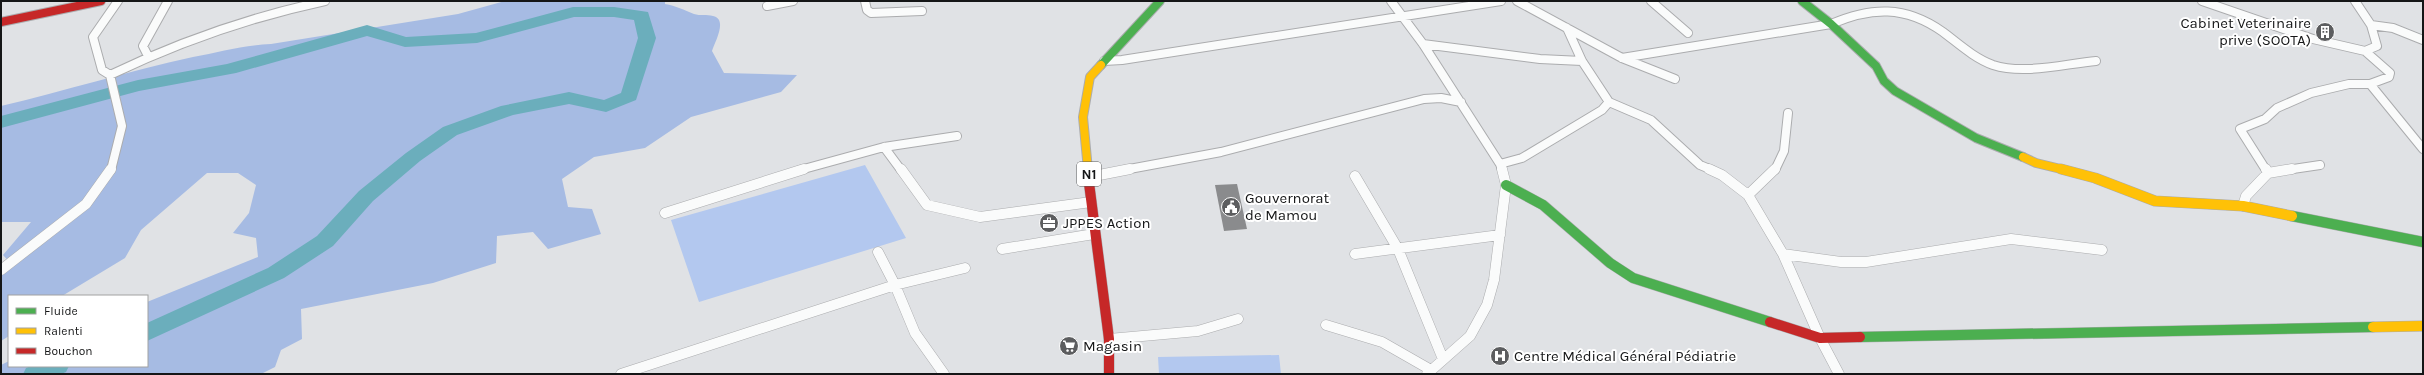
<svg xmlns="http://www.w3.org/2000/svg" width="2424" height="375" viewBox="0 0 2424 375" font-family="Karla,sans-serif">
<style>
.green{fill:#b3c8ef}
.forest{fill:#a6bbe3}
.lines{fill:none;stroke-linecap:round;stroke-linejoin:round}
.river{fill:#6baebc;fill-rule:evenodd}
.building{fill:#8a8b8d}
.street-far1-casing{stroke:#abacae;stroke-width:10}
.street-casing{stroke:#abacae;stroke-width:11}
.fast-far1-casing{stroke:#abacae;stroke-width:10}
.fast-casing{stroke:#abacae;stroke-width:11}
.slow-far1-casing{stroke:#abacae;stroke-width:10}
.slow-casing{stroke:#abacae;stroke-width:11}
.jam-far1-casing{stroke:#abacae;stroke-width:10}
.jam-casing{stroke:#abacae;stroke-width:11}
.street-far1{stroke:#fafbfb;stroke-width:8}
.street{stroke:#fafbfb;stroke-width:10}
.fast-far1{stroke:#4caf50;stroke-width:8}
.fast{stroke:#4caf50;stroke-width:10}
.slow-far1{stroke:#ffc107;stroke-width:8}
.slow{stroke:#ffc107;stroke-width:10}
.jam-far1{stroke:#c62828;stroke-width:8}
.jam{stroke:#c62828;stroke-width:10}
.labels{text-anchor:middle;dominant-baseline:central;stroke-width:4;stroke-linejoin:round;paint-order:stroke}
.shield{fill:#fff;stroke:#5b5c5d;stroke-width:1}
.shield-label{font-size:14px;font-weight:bold;fill:#151617}
.poi-label{font-size:15px;fill:#151617;stroke:#fff;text-anchor:start}
</style>
<rect width="100%" height="100%" fill="#e0e2e5"/>
<!-- green -->
<path class="green" d="M865,165L906,238L699,302L671,220Z
M1279,355L1281,374H1159L1158,357Z"/>
<!-- forest -->
<path class="forest" d="M505,1H665V4C676,6 684,10 694,14C700,16 707,14 713,16C728,19 715,42 712,51L724,73L797,75L781,92L691,117L645,148L594,157L562,179L568,207L592,209L601,234L548,249L533,232L497,236L496,263L433,283L301,309L302,339L281,350L275,367L261,374H1V365L9,361V366H147V302L258,257L256,238L233,233L249,213L256,185L238,173H207L141,230L125,258L62,296H9V336L1,341V272L12,265L3,255L31,222H1V106C65,91 128,71 193,57C219,52 244,45 271,44L458,14Z"/>
<g class="lines">
<!-- river -->
<path class="river" d="M573,7H614L648,12L656,38L636,100L606,112L569,104L513,115L457,135L420,161L373,201L333,246L284,278L147,341V323L268,268L317,236L359,191L406,153L443,127L501,106L569,92L604,100L621,93L638,38L634,20L614,17H574L477,43L405,47L367,36L236,73L139,91L1,128V116L138,80L227,64L367,25L406,37L476,33Z
M31,366H69L66,372L61,374H23L26,368Z"/>
</g>
<!-- building -->
<path class="building" d="M1237,184L1247,229L1224,231L1215,185Z"/>
<g class="lines">
<defs>
<path id="street-far1" d="M865,1L867,10L871,13L922,11
M1391,1L1423,44L1500,164L1502,170
M1517,1L1622,58L1675,79
M1651,1L1688,33
M2202,1L2313,39L2365,51L2377,46L2371,25L2355,1
M767,6L793,1
M2371,25L2393,28L2423,40
M1423,44L1540,59L1582,61
M148,56L143,46L168,1
M1622,58L1831,24C1871,7 1905,5 1943,32C1959,44 1974,58 1993,65C2024,75 2064,64 2096,61
M1104,61L1122,60L1501,1
M110,75C179,42 250,17 325,1
M2370,84L2423,149
M1609,102L1651,120L1700,165L1712,170
M884,147L901,170
M1500,164L1522,158L1602,110L1609,102L1582,61L1567,28
M111,170L122,126L110,75L102,70L93,37L118,1
M800,170L884,147L957,136
M1124,170L1221,152L1424,99L1441,98L1461,102
M1775,170L1784,151L1788,113
M2266,170L2240,129L2265,119L2277,108L2311,93L2349,84H2370L2389,77L2390,73L2365,51
M2286,170L2320,165"/>
<path id="street" d="M901,169L927,205L980,217L1091,202
M1709,169L1722,175L1748,195
M1775,169L1748,195L1783,254L1820,338L1839,374
M2266,169L2268,173
M1355,176L1398,249L1443,359
M1089,177L1130,169
M2243,206L2246,196L2268,173L2292,169
M665,213L804,169
M1002,249L1094,234
M878,252L895,285L915,333L944,374
M1355,254L1500,235
M1783,254L1841,262H1866L2011,239L2102,250
M1,270L86,204L111,169
M1326,325L1382,342L1431,370
M1109,339L1198,331L1238,319
M621,374L895,285L965,268
M1427,374L1470,336L1487,305L1494,280L1506,185L1502,169"/>
<path id="fast-far1" d="M1802,1L1831,24L1876,66L1884,81L1895,91L1976,138L2023,157
M1101,65L1160,1"/>
<path id="fast" d="M1506,185L1543,205L1610,263L1633,278L1770,322
M2292,216L2423,242
M1860,337L2373,327"/>
<path id="slow-far1" d="M2023,157L2036,163L2065,170
M1088,170L1083,117L1090,77L1101,65"/>
<path id="slow" d="M1088,169L1089,183
M2061,169L2095,178L2155,201L2243,206L2292,216
M2373,327L2423,326"/>
<path id="jam-far1" d="M1,22L101,1"/>
<path id="jam" d="M1089,183L1109,339V374
M1770,322L1820,338L1860,337"/>
</defs>
<!-- street-far1 casing -->
<use href="#street-far1" class="street-far1-casing"/>
<!-- street casing -->
<use href="#street" class="street-casing"/>
<!-- fast-far1 casing -->
<use href="#fast-far1" class="fast-far1-casing"/>
<!-- fast casing -->
<use href="#fast" class="fast-casing"/>
<!-- slow-far1 casing -->
<use href="#slow-far1" class="slow-far1-casing"/>
<!-- slow casing -->
<use href="#slow" class="slow-casing"/>
<!-- jam-far1 casing -->
<use href="#jam-far1" class="jam-far1-casing"/>
<!-- jam casing -->
<use href="#jam" class="jam-casing"/>
<!-- street-far1 -->
<use href="#street-far1" class="street-far1"/>
<!-- street -->
<use href="#street" class="street"/>
<!-- fast-far1 -->
<use href="#fast-far1" class="fast-far1"/>
<!-- fast -->
<use href="#fast" class="fast"/>
<!-- slow-far1 -->
<use href="#slow-far1" class="slow-far1"/>
<!-- slow -->
<use href="#slow" class="slow"/>
<!-- jam-far1 -->
<use href="#jam-far1" class="jam-far1"/>
<!-- jam -->
<use href="#jam" class="jam"/>
</g>
<!-- icons -->
<defs>
<symbol id="building-disc" viewBox="-11 -11 22 22"><circle r="9.5" fill="#5c5d5f" stroke="#fff"/><path d="M-4-6H4V6H1V3H-1V6H-4ZM-2.5-4.3h1.7v1.8h-1.7ZM.8-4.3h1.7v1.8H.8ZM-2.5-1h1.7V.8h-1.7ZM.8-1h1.7V.8H.8Z" fill="#fff"/></symbol>
<symbol id="civic-disc" viewBox="-11 -11 22 22"><circle r="9.5" fill="#5c5d5f" stroke="#fff"/><path d="M-.6-6.5H3V-4.5H.6V-3L4-1V1h2V6H-6V1h2V-1L-.6-3ZM-1.2 2.5V6h2.4V2.5Z" fill="#fff"/></symbol>
<symbol id="office-disc" viewBox="-11 -11 22 22"><circle r="9.5" fill="#5c5d5f" stroke="#fff"/><path d="M-6-3h4V-5.5h4V-3h4V5H-6ZM-1-4.5V-3h2v-1.5ZM-6 0V1H6V0Z" fill="#fff"/></symbol>
<symbol id="supermarket-disc" viewBox="-11 -11 22 22"><circle r="9.5" fill="#5c5d5f" stroke="#fff"/><path d="M-6-5.5h2.5l.6 2H6L4.5 2H-2.5L-4.4-4H-6ZM-1.5 3.2a1.3 1.3 0 1 0 .1 0ZM3 3.2a1.3 1.3 0 1 0 .1 0Z" fill="#fff"/></symbol>
<symbol id="hospital-disc" viewBox="-11 -11 22 22"><circle r="9.5" fill="#5c5d5f" stroke="#fff"/><path d="M-5-5h3v3.5h4V-5h3V5h-3V1.5h-4V5h-3Z" fill="#fff"/></symbol>
</defs>
<g fill-rule="evenodd">
<use href="#building-disc" x="2314" y="21" width="22" height="22"/>
<use href="#civic-disc" x="1220" y="196" width="22" height="22"/>
<use href="#office-disc" x="1038" y="212" width="22" height="22"/>
<use href="#supermarket-disc" x="1058" y="335" width="22" height="22"/>
<use href="#hospital-disc" x="1489" y="345" width="22" height="22"/>
</g>
<g class="labels">
<!-- shield labels -->
<rect class="shield" x="1077" y="162" width="24" height="24" rx="3"/>
<g class="shield-label">
<text x="1089" y="174">N1</text>
</g>
<!-- poi labels -->
<g class="poi-label">
<text x="2311" y="23" text-anchor="end">Cabinet Veterinaire<tspan x="2311" dy="17">prive (SOOTA)</tspan></text>
<text x="1245" y="198">Gouvernorat<tspan x="1245" dy="17">de Mamou</tspan></text>
<text x="1063" y="223">JPPES Action</text>
<text x="1083" y="346">Magasin</text>
<text x="1514" y="356">Centre Médical Général Pédiatrie</text>
</g>
</g>
<!-- border -->
<rect width="2424" height="375" fill="none" stroke="#151617" stroke-width="4"/>
<!-- legend -->
<rect x="8" y="295" width="140" height="72" fill="#ffffff" stroke="#a1a2a2"/>
<rect x="16" y="308" width="20" height="6" fill="#4caf50" stroke="#a1a2a2"/>
<text x="44" y="315" font-size="12" fill="#151617">Fluide</text>
<rect x="16" y="328" width="20" height="6" fill="#ffc107" stroke="#a1a2a2"/>
<text x="44" y="335" font-size="12" fill="#151617">Ralenti</text>
<rect x="16" y="348" width="20" height="6" fill="#c62828" stroke="#a1a2a2"/>
<text x="44" y="355" font-size="12" fill="#151617">Bouchon</text>
</svg>
